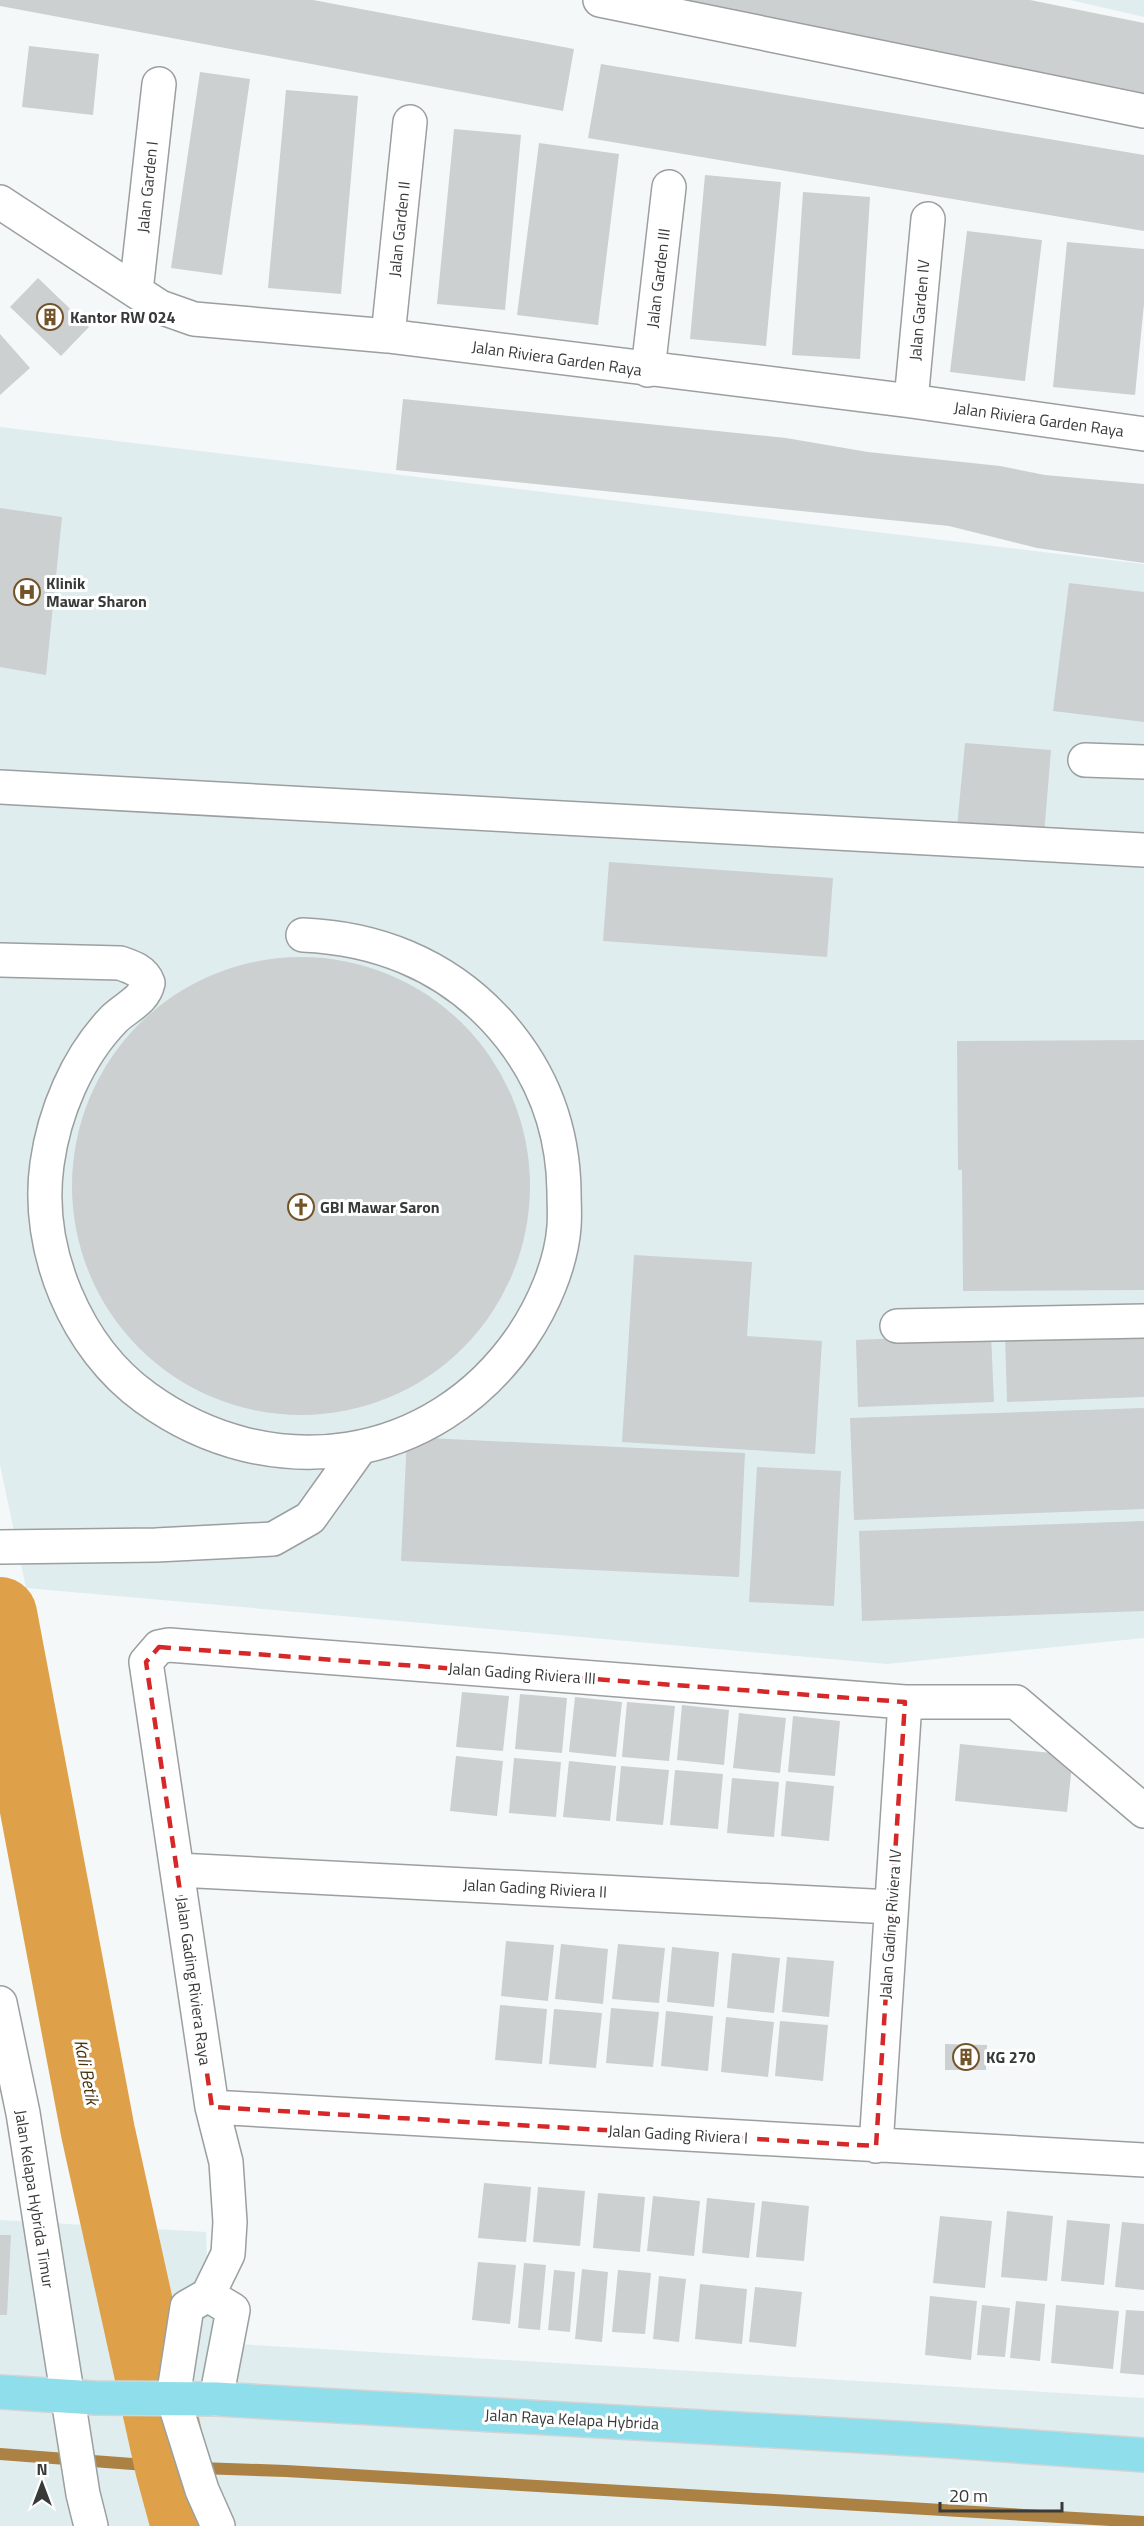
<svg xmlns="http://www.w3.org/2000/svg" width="1144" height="2526" viewBox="0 0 1144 2526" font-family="'Titillium Web',sans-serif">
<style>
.built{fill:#dfedef}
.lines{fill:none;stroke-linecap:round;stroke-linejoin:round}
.stream{stroke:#ac8244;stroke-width:12}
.river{stroke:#dea149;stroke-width:74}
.building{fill:#ccd0d1}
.minor-casing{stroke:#9b9fa0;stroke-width:36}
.major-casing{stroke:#d3d4d4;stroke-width:36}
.minor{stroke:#fff;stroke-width:33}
.major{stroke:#8edeeb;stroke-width:33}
.marked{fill:none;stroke:#d62828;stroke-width:4.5;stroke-dasharray:12 8;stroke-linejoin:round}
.labels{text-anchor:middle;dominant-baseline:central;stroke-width:6;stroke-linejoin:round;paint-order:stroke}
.street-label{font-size:16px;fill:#383a3a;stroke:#fff}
.poi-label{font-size:16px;font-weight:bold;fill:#383a3a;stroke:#fff;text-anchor:start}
.water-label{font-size:18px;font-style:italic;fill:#4a320c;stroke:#fff}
</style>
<rect width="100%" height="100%" fill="#f4f8f9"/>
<!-- built -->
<path class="built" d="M1070,0H1144V17Z
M0,427L1144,564V1638L887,1664L26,1588L0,1465Z
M0,2220L206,2232L208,2295L238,2344L1144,2398V2526H0Z"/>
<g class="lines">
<!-- stream -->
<path class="stream" d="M0,2454L172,2467L286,2471L1144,2522"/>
<!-- river -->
<path class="river" d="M0,1614L98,2132L172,2467L188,2526"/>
</g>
<!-- building -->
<path class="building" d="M0,0H313L574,49L563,111L0,6Z
M661,0H1030L1104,15L1144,23V97Z
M29,46L99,54L93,115L22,107Z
M601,64L1144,155V231L588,138Z
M200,72L250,79L222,275L171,268Z
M286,90L358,96L341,294L268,288Z
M454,129L521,135L505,310L437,304Z
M539,143L619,154L598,325L517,315Z
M705,175L781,182L766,346L690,339Z
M803,192L870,197L860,359L792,355Z
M967,231L1042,240L1025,381L950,372Z
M1067,242L1144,249V304L1135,395L1053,387Z
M38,278L89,327L61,356L10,307Z
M0,334L30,368L0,395Z
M403,399L786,438L868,452L1000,466L1045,475L1144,484V563L1037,548L949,526L396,470Z
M0,508L62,517L46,675L0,667Z
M1069,583L1144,592V722L1053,711Z
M965,743L1051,750L1044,835L957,827Z
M609,862L833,878L827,957L603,941Z
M72 1186a229 229 0 1 1 458 0a229 229 0 1 1-458 0Z
M1144,1040V1290L963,1291L962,1170H958L957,1041Z
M634,1255L752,1262L747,1336L822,1341L815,1454L622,1442Z
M1144,1331V1397L1007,1402L1005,1336Z
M991,1334L994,1402L858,1407L856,1340Z
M1144,1408V1509L854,1520L850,1418Z
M407,1437L745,1453L739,1577L401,1561Z
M757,1467L841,1471L834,1606L749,1602Z
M1144,1521V1611L862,1621L859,1531Z
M462,1692L509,1696L503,1751L456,1747Z
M520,1694L567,1698L562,1753L515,1749Z
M575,1697L622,1702L616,1757L569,1752Z
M627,1702L675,1706L669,1761L622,1757Z
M682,1705L729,1710L724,1765L677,1760Z
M739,1713L786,1718L780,1773L733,1768Z
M793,1716L840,1721L835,1776L788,1772Z
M960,1744L1073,1755L1067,1812L955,1801Z
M456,1756L503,1761L497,1816L450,1811Z
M514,1758L561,1762L556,1817L509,1813Z
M569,1761L616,1766L610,1821L563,1817Z
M621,1766L669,1770L663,1825L616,1821Z
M675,1770L723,1774L718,1829L670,1825Z
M732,1778L779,1782L774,1837L727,1833Z
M786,1781L834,1786L829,1841L781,1836Z
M506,1941L554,1945L548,2001L501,1996Z
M561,1944L608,1949L603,2004L555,1999Z
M618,1944L665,1948L659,2003L612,1999Z
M672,1947L719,1952L714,2007L667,2002Z
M732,1953L780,1958L774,2013L727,2008Z
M787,1957L834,1961L829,2017L782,2012Z
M500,2005L547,2009L542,2064L495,2060Z
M611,2008L659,2012L653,2067L606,2063Z
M554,2009L602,2013L596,2068L549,2064Z
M666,2011L713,2016L708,2071L661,2066Z
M726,2017L774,2022L768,2077L721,2072Z
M780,2021L828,2025L823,2081L775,2076Z
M945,2044L987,2045L986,2070H945Z
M484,2183L531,2187L526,2242L478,2238Z
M538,2187L585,2191L580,2246L533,2242Z
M598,2193L645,2197L640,2252L593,2248Z
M653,2196L700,2201L694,2256L647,2251Z
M707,2198L755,2203L749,2258L702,2253Z
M762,2201L809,2206L804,2261L756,2257Z
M1007,2211L1053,2216L1047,2281L1001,2277Z
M940,2216L992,2221L985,2288L933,2283Z
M1067,2220L1110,2224L1104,2285L1061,2281Z
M1122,2222L1144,2224V2290L1115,2287Z
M0,2235H11L7,2315H0Z
M478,2262L516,2265L510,2324L472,2320Z
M524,2263L546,2265L540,2330L518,2328Z
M582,2269L608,2272L602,2342L575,2339Z
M554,2270L575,2272L570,2332L548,2330Z
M618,2270L651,2273L645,2334L612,2332Z
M659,2276L686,2279L679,2342L653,2339Z
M700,2284L747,2289L742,2344L695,2339Z
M755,2287L802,2292L796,2347L749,2342Z
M930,2296L977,2301L971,2360L925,2355Z
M1016,2301L1045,2304L1040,2361L1010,2358Z
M982,2305L1010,2308L1005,2357L977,2355Z
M1056,2305L1119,2311L1113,2369L1051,2363Z
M1126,2310L1144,2311V2375L1120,2373Z"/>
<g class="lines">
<defs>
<path id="minor" d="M600,0L1144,111
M0,202L160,307L194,319L388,336L911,401L1144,434
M136,291L159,84
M388,336L410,122
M648,370L669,187
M911,401L928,219
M1085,760L1144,762
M0,787L1144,850
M0,960L120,963C132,967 144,971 148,983C144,1001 126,1007 114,1019C77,1057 54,1113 47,1164C35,1250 76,1348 146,1398C271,1488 434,1465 522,1337C543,1306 561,1265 564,1227C565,1215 564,1203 564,1191C563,1124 539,1066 494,1018C443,964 376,938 303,935
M897,1326L1144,1321
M0,1547L156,1545L273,1539L310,1518L360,1448
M178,1870L891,1907
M0,2003L23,2113L83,2494L91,2526
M212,2107L1144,2160
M876,2146L905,1702
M208,2295L233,2310L216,2399
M218,2526L202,2490L173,2398L187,2307L208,2295L228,2254L230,2222L226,2162L212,2107L146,1662L159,1647L169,1645L905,1702H1016L1144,1811"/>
<path id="major" d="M0,2392L95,2398L216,2399L948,2441L1144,2455"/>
</defs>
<!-- minor casing -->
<use href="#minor" class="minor-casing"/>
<!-- major casing -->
<use href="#major" class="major-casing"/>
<!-- minor -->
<use href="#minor" class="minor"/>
<!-- major -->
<use href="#major" class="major"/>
</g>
<!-- marked area -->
<path class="marked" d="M159,1647L905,1702L876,2146L212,2107L146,1662Z"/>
<!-- icons -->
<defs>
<symbol id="building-ring" viewBox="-11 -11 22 22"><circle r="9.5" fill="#fff" stroke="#735429" stroke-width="1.5"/><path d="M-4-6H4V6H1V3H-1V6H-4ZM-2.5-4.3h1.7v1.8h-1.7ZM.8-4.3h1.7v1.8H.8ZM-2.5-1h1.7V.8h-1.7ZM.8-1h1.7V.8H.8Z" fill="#735429"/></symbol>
<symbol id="hospital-ring" viewBox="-11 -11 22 22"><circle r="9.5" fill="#fff" stroke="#735429" stroke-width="1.5"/><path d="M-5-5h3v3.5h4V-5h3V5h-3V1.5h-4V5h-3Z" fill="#735429"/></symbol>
<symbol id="church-ring" viewBox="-11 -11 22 22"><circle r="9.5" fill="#fff" stroke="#735429" stroke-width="1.5"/><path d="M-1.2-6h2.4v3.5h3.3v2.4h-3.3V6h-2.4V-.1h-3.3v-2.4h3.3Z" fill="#735429"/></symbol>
</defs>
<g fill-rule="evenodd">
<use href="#building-ring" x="35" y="302" width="30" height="30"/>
<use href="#hospital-ring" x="12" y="577" width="30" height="30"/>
<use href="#church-ring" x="286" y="1192" width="30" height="30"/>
<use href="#building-ring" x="951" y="2042" width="30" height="30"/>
</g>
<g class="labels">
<!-- street labels -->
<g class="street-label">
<text transform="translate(147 187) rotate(-84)">Jalan Garden I</text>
<text transform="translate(399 229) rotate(-84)">Jalan Garden II</text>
<text transform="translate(658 278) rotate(-83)">Jalan Garden III</text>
<text transform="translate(919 310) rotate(-85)">Jalan Garden IV</text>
<text transform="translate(557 358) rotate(8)">Jalan Riviera Garden Raya</text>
<text transform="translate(1039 419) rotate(8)">Jalan Riviera Garden Raya</text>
<text transform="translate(522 1673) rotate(4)">Jalan Gading Riviera III</text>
<text transform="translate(535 1888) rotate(3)">Jalan Gading Riviera II</text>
<text transform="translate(890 1924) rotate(-86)">Jalan Gading Riviera IV</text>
<text transform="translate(194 1981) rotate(82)">Jalan Gading Riviera Raya</text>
<text transform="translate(678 2134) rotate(3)">Jalan Gading Riviera I</text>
<text transform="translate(35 2199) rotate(81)">Jalan Kelapa Hybrida Timur</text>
<text transform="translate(572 2419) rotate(3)">Jalan Raya Kelapa Hybrida</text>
</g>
<!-- poi labels -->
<g class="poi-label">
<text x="70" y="317">Kantor RW 024</text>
<text x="46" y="583">Klinik<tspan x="46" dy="18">Mawar Sharon</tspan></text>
<text x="320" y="1207">GBI Mawar Saron</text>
<text x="986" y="2057">KG 270</text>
</g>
<!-- water labels -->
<g class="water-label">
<text transform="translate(87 2072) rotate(79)">Kali Betik</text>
</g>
</g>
<!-- north arrow -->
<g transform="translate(42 2484)" stroke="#ffffff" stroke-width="4.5" paint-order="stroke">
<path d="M0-4.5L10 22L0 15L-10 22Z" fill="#383a3a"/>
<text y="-9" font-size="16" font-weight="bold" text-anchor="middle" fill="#383a3a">N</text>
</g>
<!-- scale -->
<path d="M940 2502v9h122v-9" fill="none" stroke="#383a3a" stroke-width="3"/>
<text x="949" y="2502" font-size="18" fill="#383a3a" stroke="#ffffff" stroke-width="4.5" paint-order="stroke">20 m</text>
</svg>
